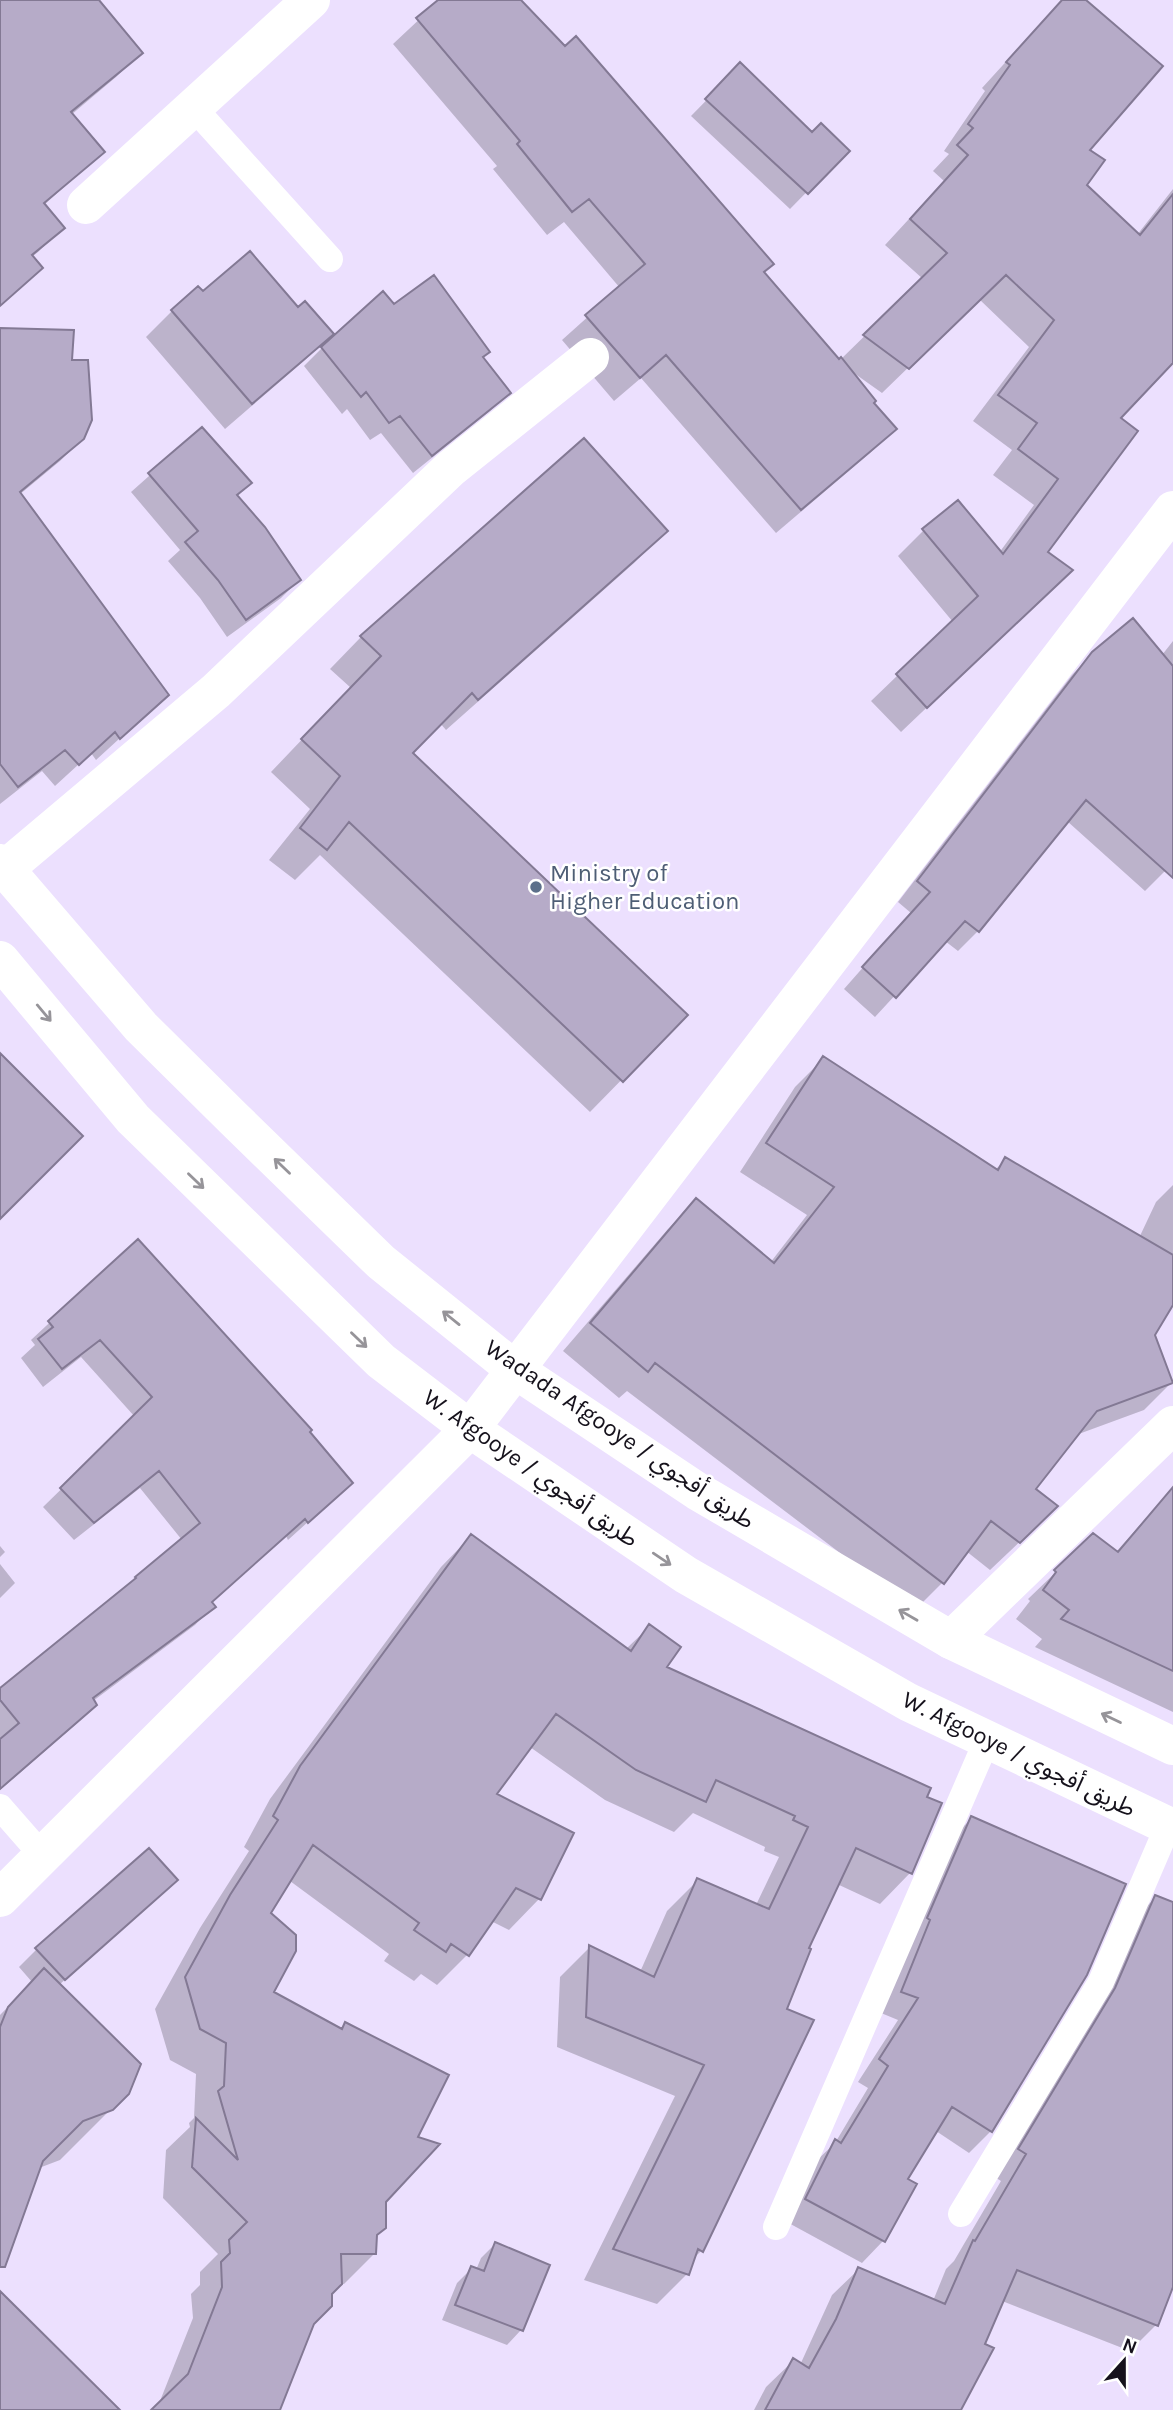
<svg xmlns="http://www.w3.org/2000/svg" width="1173" height="2410" viewBox="0 0 1173 2410" font-family="Karla,'Noto Sans Arabic',sans-serif">
<style>
.shadow{fill:#0003}
.building{fill:#b6abc8;stroke:#837994;stroke-width:2}
.lines{fill:none;stroke-linecap:round;stroke-linejoin:round}
.lane{stroke:#fff;stroke-width:26}
.street{stroke:#fff;stroke-width:38}
.highway{stroke:#fff;stroke-width:38}
.oneway{stroke:#969499}
.service-dot{fill:#5c6f8a;stroke:#fff;stroke-width:2.5}
.labels{text-anchor:middle;dominant-baseline:central;stroke-width:5;stroke-linejoin:round;paint-order:stroke}
.service-label{font-size:24px;fill:#4e5e75;stroke:#fff;text-anchor:start}
.street-label{font-size:24px;fill:#16121c;stroke:#fff}
</style>
<rect width="100%" height="100%" fill="#ece0fe"/>
<!-- shadow -->
<path class="shadow" d="M0,0H93L140,53L116,77L71,115L102,152L43,206L62,228L38,252L0,283Z
M440,0H519L839,361L923,279L885,245L944,181L933,171L949,154L944,151L985,91L982,88L1062,0H1083L1088,150L1085,186L1137,235L1173,189V360L1118,419L1046,552L1045,595L901,732L871,701L953,622L898,556L924,530L999,553L1034,505L993,475L1012,450L973,421L1029,347L979,299L882,393L851,371L871,403L894,429L870,453L776,533L641,378L614,401L562,340L620,288L564,222L547,235L493,169L497,166L393,44Z
M741,65L812,134L847,151L790,209L691,116Z
M203,294L298,310L331,334L305,360L225,429L146,337L172,311Z
M394,306L481,358L508,392L490,411L413,473L381,433L370,440L347,409L342,414L304,366L322,348Z
M0,368L83,438L60,461L19,495L167,695L96,760L91,753L55,786L42,771L0,804Z
M202,429L249,483L236,497L299,580L281,598L227,637L200,598L168,561L180,550L131,492Z
M584,440L665,531L634,563L446,730L440,723L410,754L685,1015L590,1112L320,855L295,880L269,860L310,809L271,772L351,688L330,669L361,637Z
M1173,641V863L1145,891L1067,821L978,931L958,951L945,941L875,1017L844,989L911,913L898,902L1072,675L1093,653L1162,655Z
M823,1059L995,1170L1005,1160L1139,1238L1156,1202L1173,1185V1302L1153,1335L1172,1382L1144,1410L1076,1435L1034,1489L1028,1534L990,1570L966,1551L943,1582L915,1610L627,1391L619,1398L563,1351L668,1229L696,1201L770,1263L807,1215L740,1172L795,1087Z
M137,1241L351,1483L288,1540L286,1536L211,1603L213,1606L195,1625L93,1701L95,1705L76,1724L0,1790V1690L182,1540L140,1488L74,1540L43,1507L135,1417L81,1357L43,1387L21,1358L35,1345L31,1340Z
M1173,1488V1712L1035,1647L1042,1639L1016,1619L1030,1601L1028,1599L1056,1572L1116,1552Z
M471,1536L626,1649L649,1627L664,1668L940,1804L910,1873L880,1904L837,1884L807,1949L701,2251L692,2260L687,2274L657,2304L584,2280L675,2096L557,2047L560,1977L590,1947L640,1972L667,1911L698,1880L756,1905L779,1857L764,1851L765,1847L693,1813L674,1832L605,1800L530,1747L495,1794L572,1834L539,1899L509,1930L491,1921L467,1955L437,1985L421,1974L414,1981L384,1961L389,1954L290,1881L269,1914L271,1993L340,2030L346,2024L384,2201L375,2236V2253L344,2284H340L331,2293L313,2323L278,2410H154L158,2406L193,2318L191,2294L200,2285V2272L218,2254L163,2198L166,2150L190,2127L189,2123L194,2118L196,2074L170,2060L155,2009L200,1928L249,1851L244,1847L270,1799L441,1567Z
M0,1546L5,1552L0,1557Z
M0,1564L15,1583L0,1598Z
M972,1818L991,2131L969,2153L936,2131L906,2180L915,2185L883,2241L862,2263L785,2221L814,2163L835,2143L868,2088L858,2082L898,2020L881,2013L950,1840Z
M176,1880L59,1985L127,2093L60,2160L39,2168L0,2221V2015L32,1982L19,1967L37,1949Z
M1156,1897L1173,1904V2282L1156,2325L1130,2351L1002,2301L959,2410H754L766,2387L793,2361L800,2365L832,2295L859,2269L933,2301L946,2269L954,2261L1001,2181L993,2176L1129,1924Z
M495,2244L521,2330L507,2345L442,2320L457,2283L472,2268L476,2270L481,2258Z"/>
<!-- building -->
<path class="building" d="M0,0H99L143,53L71,112L105,152L44,203L65,228L32,255L43,268L0,306Z
M438,0H521L565,46L576,36L774,264L764,272L839,359L841,357L876,401L874,403L897,429L801,510L666,355L640,378L585,315L645,264L589,199L572,212L517,144L520,141L416,18Z
M1062,0H1086L1163,66L1090,150L1105,160L1087,185L1140,235L1173,194V363L1121,418L1138,431L1048,552L1073,570L927,708L896,674L978,596L922,529L958,500L1003,554L1058,479L1018,449L1037,423L998,395L1054,320L1006,275L909,369L863,335L947,253L910,219L968,155L957,145L973,128L968,124L1010,65L1006,62Z
M740,62L812,132L821,123L850,151L808,194L705,99Z
M250,251L298,307L305,301L334,334L252,404L171,310L198,286L203,291Z
M434,275L490,352L483,357L511,393L432,456L400,416L389,423L366,392L361,397L321,347L383,291L394,304Z
M0,328L74,330L72,360H88L92,420L84,439L20,492L169,695L120,739L115,732L79,765L65,750L18,787L0,764Z
M202,427L252,483L237,495L265,527L301,580L246,620L218,580L185,542L198,531L148,473Z
M584,438L668,531L478,700L472,693L413,753L688,1015L623,1082L349,822L327,850L300,828L340,776L301,739L381,656L360,636Z
M1133,618L1173,666V878L1086,800L979,932L965,921L896,998L862,967L930,892L917,881L1092,652Z
M0,1053L83,1136L0,1219Z
M823,1056L998,1170L1005,1157L1173,1255V1305L1155,1335L1173,1383L1097,1411L1036,1489L1058,1506L1020,1543L991,1521L944,1584L655,1363L648,1372L590,1323L696,1198L774,1263L834,1187L766,1143Z
M138,1239L312,1430L310,1432L353,1483L308,1523L305,1519L212,1602L216,1607L93,1698L97,1705L0,1789V1739L19,1723L0,1700V1688L136,1578L135,1577L200,1523L159,1471L94,1523L60,1488L152,1397L100,1340L62,1369L38,1339L53,1327L48,1321Z
M1173,1487V1671L1061,1619L1069,1610L1043,1590L1056,1572L1054,1570L1093,1533L1118,1552Z
M471,1534L631,1651L649,1624L681,1647L667,1667L931,1788L927,1797L942,1803L912,1874L856,1848L809,1948L811,1949L787,2009L814,2020L703,2252L698,2249L689,2275L613,2249L704,2065L586,2017L589,1945L654,1977L697,1878L769,1909L808,1827L793,1820L795,1816L716,1780L706,1802L636,1770L556,1714L497,1794L574,1833L541,1900L516,1888L469,1956L451,1944L446,1952L414,1930L419,1923L313,1845L271,1913L296,1935V1951L274,1992L342,2029L345,2022L449,2075L418,2137L440,2144L386,2202V2228L377,2235L376,2254H341L342,2284L332,2294V2306L314,2324L280,2410H151L188,2374L222,2287L221,2262L230,2253L229,2240L247,2222L192,2167L196,2118L238,2160L218,2091L224,2086L226,2043L200,2029L185,1977L230,1895L278,1820L273,1816L300,1766Z
M971,1816L1126,1884L1087,1975L992,2132L952,2107L908,2179L917,2184L885,2242L805,2199L835,2139L841,2143L888,2066L879,2059L918,1998L901,1992L930,1920L927,1918Z
M149,1848L178,1880L65,1980L35,1948Z
M1155,1895L1173,1902V2287L1158,2326L1017,2270L985,2344L994,2348L961,2410H765L793,2358L809,2368L836,2319L858,2267L945,2304L973,2240L975,2241L1026,2154L1018,2149L1115,1988Z
M44,1968L141,2064L129,2094L113,2110L83,2121L43,2161L5,2267H0V2027L8,2007Z
M495,2242L550,2265L523,2331L455,2305L471,2266L484,2271Z
M0,2291L120,2410H0Z"/>
<g class="lines">
<!-- lane -->
<path class="lane" d="M193,107L330,259
M0,1807L42,1855
M961,2214L1101,1982L1168,1826
M776,2227L987,1740"/>
<!-- street -->
<path class="street" d="M86,205L311,0
M5,869L216,691L450,469L590,357
M951,1640L1173,1425
M0,1898L470,1429L1173,510"/>
<!-- highway -->
<path class="highway" d="M0,863L141,1027L233,1118L381,1262L514,1369L697,1491L951,1640L1173,1746
M0,960L133,1119L381,1361L470,1429L686,1575L908,1702L1173,1828"/>
</g>
<!-- one-way arrows -->
<defs><path id="oneway-shaft" d="M-6 0H5M1.5-3L5.5 0L1.5 3" fill="none" stroke-width="1.6" stroke-linecap="round" stroke-linejoin="round" transform="scale(1.75)"/></defs>
<g class="oneway">
<use href="#oneway-shaft" transform="translate(44 1013) rotate(50)"/>
<use href="#oneway-shaft" transform="translate(282 1166) rotate(-136)"/>
<use href="#oneway-shaft" transform="translate(196 1181) rotate(44)"/>
<use href="#oneway-shaft" transform="translate(451 1318) rotate(-141)"/>
<use href="#oneway-shaft" transform="translate(359 1340) rotate(44)"/>
<use href="#oneway-shaft" transform="translate(662 1559) rotate(34)"/>
<use href="#oneway-shaft" transform="translate(908 1615) rotate(-150)"/>
<use href="#oneway-shaft" transform="translate(1111 1718) rotate(-154)"/>
</g>
<!-- markers -->
<circle class="service-dot" cx="536" cy="887" r="7"/>
<g class="labels">
<!-- service labels -->
<g class="service-label">
<text x="550" y="873">Ministry of<tspan x="550" dy="28">Higher Education</tspan></text>
</g>
<!-- street labels -->
<g class="street-label">
<text transform="translate(620 1434) rotate(34)">Wadada Afgooye / طريق أفجوي</text>
<text transform="translate(531 1468) rotate(35)">W. Afgooye / طريق أفجوي</text>
<text transform="translate(1019 1754) rotate(26)">W. Afgooye / طريق أفجوي</text>
</g>
</g>
<!-- north arrow -->
<g transform="translate(1124 2361) rotate(21)" stroke="#ffffff" stroke-width="5" paint-order="stroke">
<path d="M0-5L12 26L0 18L-12 26Z" fill="#16121c"/>
<text y="-10" font-size="19" font-weight="bold" text-anchor="middle" fill="#16121c">N</text>
</g>
</svg>
